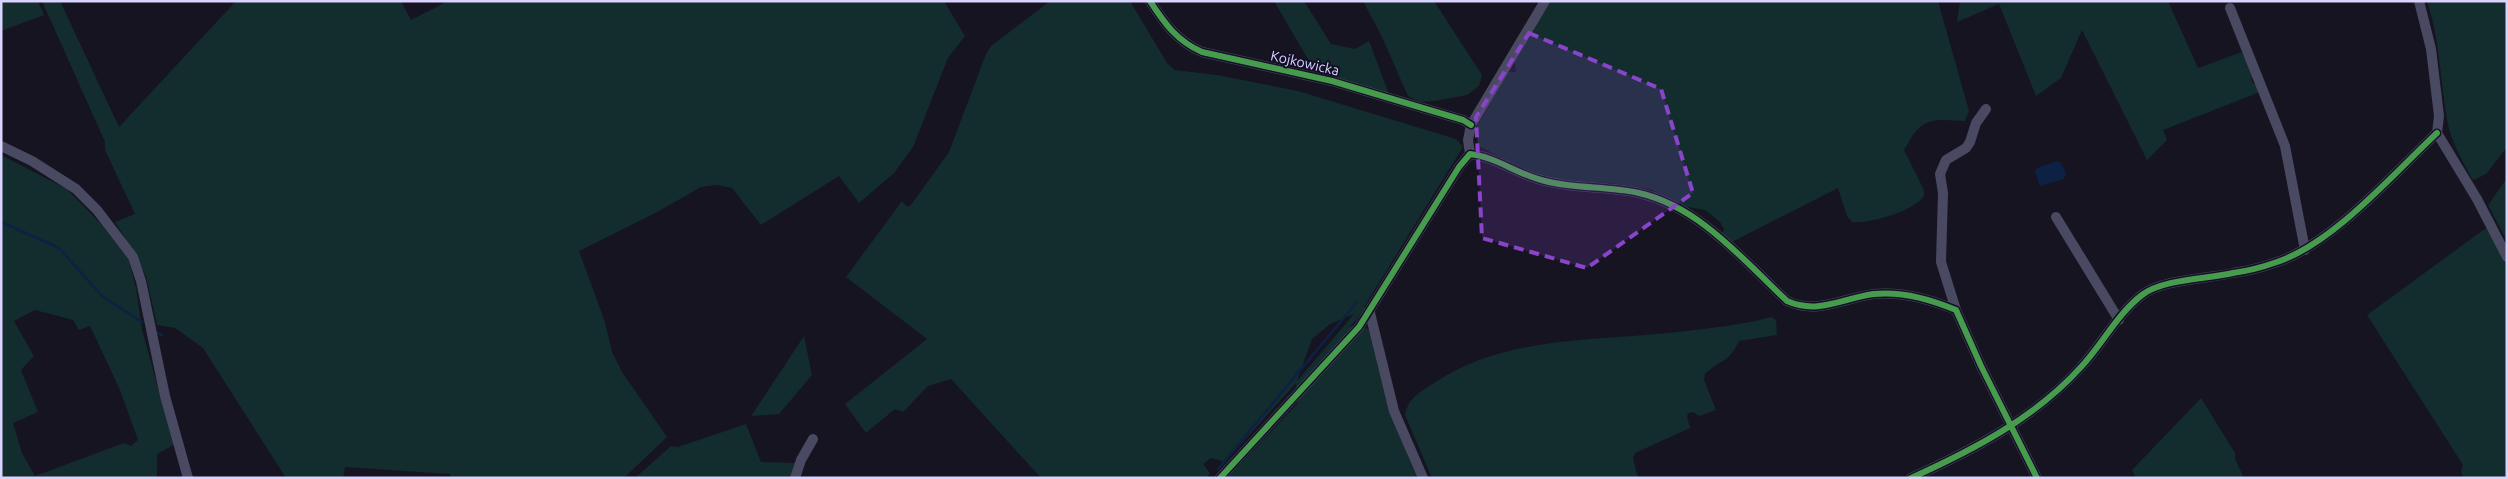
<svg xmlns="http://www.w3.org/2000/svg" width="2508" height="479" viewBox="0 0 2508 479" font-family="Ubuntu,sans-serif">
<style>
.green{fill:#132c2d;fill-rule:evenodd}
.water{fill:#0d2144}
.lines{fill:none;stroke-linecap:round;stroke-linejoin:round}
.stream{stroke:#0d2144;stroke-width:2.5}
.minor{stroke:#4a4962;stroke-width:10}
.cycleway-casing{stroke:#130f26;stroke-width:9}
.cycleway{stroke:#469c4c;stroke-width:6}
.marked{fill:#8945c9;fill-opacity:0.2;stroke:#8945c9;stroke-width:4;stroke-dasharray:10 6;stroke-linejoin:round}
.labels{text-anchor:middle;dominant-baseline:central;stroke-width:4;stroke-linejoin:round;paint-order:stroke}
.street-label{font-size:14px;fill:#d9d4ff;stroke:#130f26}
</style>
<rect width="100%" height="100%" fill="#161421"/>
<!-- green -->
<path class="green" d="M1,1H38L44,15L1,31Z
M42,1H60L119,127L236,1H401L411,20L448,1H944L965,36L948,58L913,147L894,173L859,203L839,176L761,225L732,188L717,185L701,187L659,211L579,251L605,322L612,352L622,372L667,437L624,478H451L450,474L345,467L343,478H286L203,348L175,328L157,325L146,276L135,254L115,222L135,214L105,150V142Z
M1050,1H1130L1167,63L1175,70L1217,75L1298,91L1456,139L1463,147L1364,307L1365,309L1350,327L1366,328L1371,331L1408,457L1417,478H1227L1298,403L1296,383L1225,462L1211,458L1203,464L1210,473L1206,478H1041L951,379L928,386L903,412L895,409L866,433L845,404L927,339L846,277L902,201L907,207L911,205L949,152L986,54L991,46ZM1354,314L1297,381L1312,339L1330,324Z
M1274,1H1304L1331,44L1355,49L1369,41L1389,94L1316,73Z
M1363,1H1434L1482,75L1479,86L1467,95L1435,101L1420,102L1408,96L1381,35Z
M1550,1H1938L1969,111L1965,121C1950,121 1930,116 1918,129C1912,134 1909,143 1904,150L1924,190V196C1914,211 1870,224 1852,222L1847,216L1838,188L1732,242L1722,234L1724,229L1720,222L1705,210L1687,207L1650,189L1610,183L1563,181L1536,176L1479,146L1476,128L1508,72H1516L1514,58Z
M1960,1H2168L2198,68L2242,52L2254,77L2251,78L2253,84L2255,83L2260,92L2163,130L2167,140L2147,160L2082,30L2061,78L2036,96L1999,4L1957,22Z
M2427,1H2507V147L2486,174L2474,180L2472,179C2462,160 2450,140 2447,119C2440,78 2440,41 2427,1Z
M1,155L67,189L101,224L129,260L136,288L142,330L174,445L157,454V478H1ZM35,310L73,320L79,330L90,326L120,390L138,440L131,446L124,443L35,476L22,453L13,423L38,412L21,370L34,356L14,321Z
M2507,178V241L2488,205Z
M2486,228L2507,261V478H2464L2461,472L2463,465L2367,315Z
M1772,317L1776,320L1777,335L1739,341C1728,364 1721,359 1705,374L1704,380L1716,410L1699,416L1693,412L1688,413L1687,416L1690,428L1635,453L1633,458L1638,478H1432L1405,415C1408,398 1420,392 1434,383C1503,337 1589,341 1668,333C1695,330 1723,327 1750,322C1758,321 1765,318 1772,317Z
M804,336L812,375L779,414L751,416Z
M2201,398L2235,453V459L2244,478H2136L2132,470Z
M746,424L761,462L795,463L792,478H635L671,446L678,447Z"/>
<!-- water -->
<path class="water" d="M2057,161L2061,163L2066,174L2064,179L2040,186L2035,172L2037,168Z"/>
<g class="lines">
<!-- stream -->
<path class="stream" d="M1,222L59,248L102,296L142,322
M157,333L162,335
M1218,469L1357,302"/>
<!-- minor -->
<path class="minor" d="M1150,1C1165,24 1177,41 1202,52L1332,81L1463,120L1471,125
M2419,1L2431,49L2439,116L2437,133L2477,199L2507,257
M2230,8L2285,146L2305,250
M1,146L32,161L76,189L97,210L133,257L141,281L165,396L188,478
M1470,154L1468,140L1471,125L1545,1
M2056,217L2119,320
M1956,310L1941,262L1943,193L1940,174L1946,160L1966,148L1970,142L1976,123L1986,109
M1370,313L1394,411L1423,478
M795,478L801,460L813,439
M1220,478L1359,327L1459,167L1470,154C1497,157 1518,175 1545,181C1575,189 1608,186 1639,193C1700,207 1743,260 1787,301C1818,315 1843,298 1874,294C1902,291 1930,299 1956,310L1981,366L2037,478
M1911,478C1973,450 2035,418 2081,367C2102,345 2117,314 2142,295C2163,279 2207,279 2233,273C2248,271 2263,267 2277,262C2334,243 2393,174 2437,133"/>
<defs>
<path id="cycleway" d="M1150,1C1165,24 1177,41 1202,52L1332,81L1463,120L1471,125
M1220,478L1359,327L1459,167L1470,154C1497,157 1518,175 1545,181C1575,189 1608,186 1639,193C1700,207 1743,260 1787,301C1818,315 1843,298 1874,294C1902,291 1930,299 1956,310L1981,366L2037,478
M1911,478C1973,450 2035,418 2081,367C2102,345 2117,314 2142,295C2163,279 2207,279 2233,273C2248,271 2263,267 2277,262C2334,243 2393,174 2437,133"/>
</defs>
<!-- cycleway casing -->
<use href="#cycleway" class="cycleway-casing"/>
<!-- cycleway -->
<use href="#cycleway" class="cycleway"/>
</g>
<!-- marked area -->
<path class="marked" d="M1529,33L1661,89L1693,193L1587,268L1482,238L1476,117Z"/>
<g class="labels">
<!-- street labels -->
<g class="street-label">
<text transform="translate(1305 63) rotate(13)">Kojkowicka</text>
</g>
</g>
<!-- border -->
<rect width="2508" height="479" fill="none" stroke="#d9d4ff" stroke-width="5"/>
</svg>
